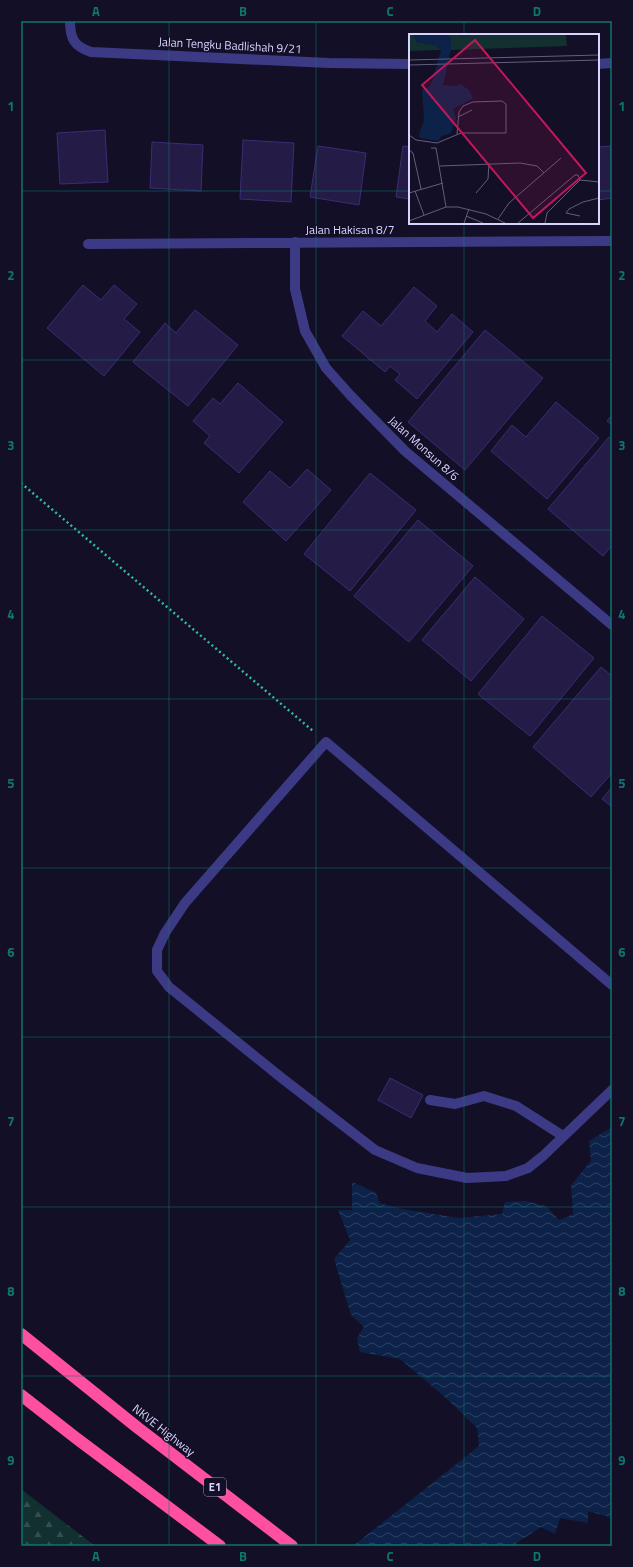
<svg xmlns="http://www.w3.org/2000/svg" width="633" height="1567" viewBox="0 0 633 1567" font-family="'Titillium Web',sans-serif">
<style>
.forest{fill:url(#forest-firs)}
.water{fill:url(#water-waves)}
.building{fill:#241b47;stroke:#3b2d73}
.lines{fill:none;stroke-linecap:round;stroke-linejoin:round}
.path{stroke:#2fb8b0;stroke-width:2.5;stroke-dasharray:2 3;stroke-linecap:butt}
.minor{stroke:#3d3a85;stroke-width:10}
.highway{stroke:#ff4fa3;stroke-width:12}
.grid{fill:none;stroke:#0f766e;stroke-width:1;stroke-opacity:0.55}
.labels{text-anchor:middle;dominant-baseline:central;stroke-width:3;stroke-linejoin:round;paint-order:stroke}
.shield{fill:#130f26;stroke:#9e99be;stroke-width:1}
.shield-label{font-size:11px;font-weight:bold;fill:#d9d4ff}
.street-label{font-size:12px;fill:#d9d4ff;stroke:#130f26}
.inset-road{fill:none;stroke:#625e7d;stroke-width:1}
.view{fill:#c2185b;fill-opacity:0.15;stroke:#c2185b;stroke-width:2}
.inset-edge{fill:none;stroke:#d9d4ff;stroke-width:2}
.neatline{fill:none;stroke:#0f766e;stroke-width:1.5}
.grid-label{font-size:13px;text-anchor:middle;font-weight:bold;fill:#0f766e}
</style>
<defs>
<pattern id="forest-firs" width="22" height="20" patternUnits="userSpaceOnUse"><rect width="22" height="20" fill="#12302f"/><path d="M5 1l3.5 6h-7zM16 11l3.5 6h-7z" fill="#344d4e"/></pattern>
<pattern id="water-waves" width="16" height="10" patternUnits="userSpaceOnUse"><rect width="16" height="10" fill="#0c2248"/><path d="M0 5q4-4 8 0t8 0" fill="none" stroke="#2f4163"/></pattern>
</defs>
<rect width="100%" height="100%" fill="#130f26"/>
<!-- forest -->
<path class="forest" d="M21,1489L95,1546H21Z"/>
<!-- water -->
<path class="water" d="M612,1127V1518L588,1511V1523L560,1518L555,1534L541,1527L512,1546H353L479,1446L477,1428L446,1398L400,1359L360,1352L357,1338L364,1327L351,1315L334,1259L350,1240L338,1210H352V1182L376,1193L380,1203L397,1208L459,1218L502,1214L505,1202L525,1201L546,1206L559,1220L573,1214L571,1185L591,1161L589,1141Z"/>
<!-- building -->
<path class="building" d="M105,130L108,182L60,184L57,133Z
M243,140L294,143L291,202L240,199Z
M152,142L203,145L201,191L150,188Z
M318,146L366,153L359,205L310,197Z
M403,146L410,147V199L396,197Z
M611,146L612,198L598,200V147Z
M83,285L101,300L114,285L137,304L124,319L140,332L104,376L47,328Z
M414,287L437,306L425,321L437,332L452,314L473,332L417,399L395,380L400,374L390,366L385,372L342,336L363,311L381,326Z
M195,310L238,345L188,406L133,362L165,323L176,333Z
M485,330L543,378L465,470L408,422Z
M238,383L283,422L239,473L204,443L210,436L193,421L213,398L220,404Z
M556,402L599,438L547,499L491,451L512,425L526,437Z
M612,415V425L607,421Z
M609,437L612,439V545L603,556L548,509Z
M307,469L331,490L286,541L243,502L270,471L290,488Z
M370,473L416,510L350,591L304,554Z
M418,520L473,566L409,642L354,596Z
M475,577L524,619L471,681L422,640Z
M542,616L594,658L530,736L478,694Z
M601,667L612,676V773L591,797L533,747Z
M612,787V807L602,799Z
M390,1078L423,1095L411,1118L378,1100Z"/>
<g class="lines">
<!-- path -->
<path class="path" d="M21,483L313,731"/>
<!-- minor -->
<path class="minor" d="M70,21C70,39 74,46 91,52L329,63L410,64
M598,64L612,63
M295,242V289L305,331L326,368L351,396L405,451L612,625
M88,244L612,241
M612,985L326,742L185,903L165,933L157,950V971L169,987L283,1079L375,1150L417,1168L467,1178L506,1176L528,1168L543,1156L612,1090
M430,1100L455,1104L484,1096L516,1106L563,1136"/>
<!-- highway -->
<path class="highway" d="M21,1334L138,1428L292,1546
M21,1395L76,1438L220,1546"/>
</g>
<!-- grid -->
<path class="grid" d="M169,21V1546M316,21V1546M464,21V35M21,191H410M598,191H612M464,223V1546M21,360H612M21,530H612M21,699H612M21,868H612M21,1037H612M21,1207H612M21,1376H612"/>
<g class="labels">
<!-- shield labels -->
<rect class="shield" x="204" y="1478" width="22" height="18" rx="3"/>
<g class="shield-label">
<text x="215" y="1487">E1</text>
</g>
<!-- street labels -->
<g class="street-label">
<text transform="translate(230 45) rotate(3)">Jalan Tengku Badlishah 9/21</text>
<text x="350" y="229">Jalan Hakisan 8/7</text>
<text transform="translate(424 448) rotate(42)">Jalan Monsun 8/6</text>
<text transform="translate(164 1430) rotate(38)">NKVE Highway</text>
</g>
</g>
<!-- overview -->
<g transform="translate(409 34)">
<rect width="190" height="190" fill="#130f26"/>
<path d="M0,1H5L8,8L27,11L32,16L0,17ZM38,1H157L158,12L42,16V5Z" fill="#12302f"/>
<path d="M5,1H38L42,5V16L34,51L47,52L51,50L60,56L64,64L44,75L47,84L42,99L33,102L29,107L11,104L10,100L15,86L13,56L20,53L23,48L32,16L27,11L8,8Z" fill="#0c2248"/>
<path class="inset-road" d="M0,26L190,21M0,31L190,26M0,69V89M49,83L63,76M0,101L7,106L28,109L52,99H97V70L93,67L64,68L54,72L50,78L48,100M22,114H27L37,173M0,116L4,119L12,155M31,132L111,129L128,132L135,139M171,146L190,148M6,157L15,181M0,159L34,149M67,159L79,145L80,129M57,182L74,189M171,182L157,179L160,175L174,168L190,164M89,185L100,169L152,124M0,187L37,173H49L77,180L96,189M55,189L60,175M109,189L166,141H169L171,146M136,189L138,179L171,146"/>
<path class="view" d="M66,6L177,139L124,184L13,51Z"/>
<rect width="190" height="190" class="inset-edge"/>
</g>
<!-- border -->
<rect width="633" height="1567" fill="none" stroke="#130f26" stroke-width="44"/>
<rect x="22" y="22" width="589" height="1523" class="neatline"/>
<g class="grid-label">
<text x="96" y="16">A</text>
<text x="243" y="16">B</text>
<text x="390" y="16">C</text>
<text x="537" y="16">D</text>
<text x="11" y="111">1</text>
<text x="622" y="111">1</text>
<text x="11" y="280">2</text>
<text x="622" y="280">2</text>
<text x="11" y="450">3</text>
<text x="622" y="450">3</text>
<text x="11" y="619">4</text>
<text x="622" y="619">4</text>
<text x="11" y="788">5</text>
<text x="622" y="788">5</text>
<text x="11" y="957">6</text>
<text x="622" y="957">6</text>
<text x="11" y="1126">7</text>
<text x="622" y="1126">7</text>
<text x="11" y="1296">8</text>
<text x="622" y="1296">8</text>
<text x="11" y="1465">9</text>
<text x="622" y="1465">9</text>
<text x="96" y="1561">A</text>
<text x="243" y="1561">B</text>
<text x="390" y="1561">C</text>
<text x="537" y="1561">D</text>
</g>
</svg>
